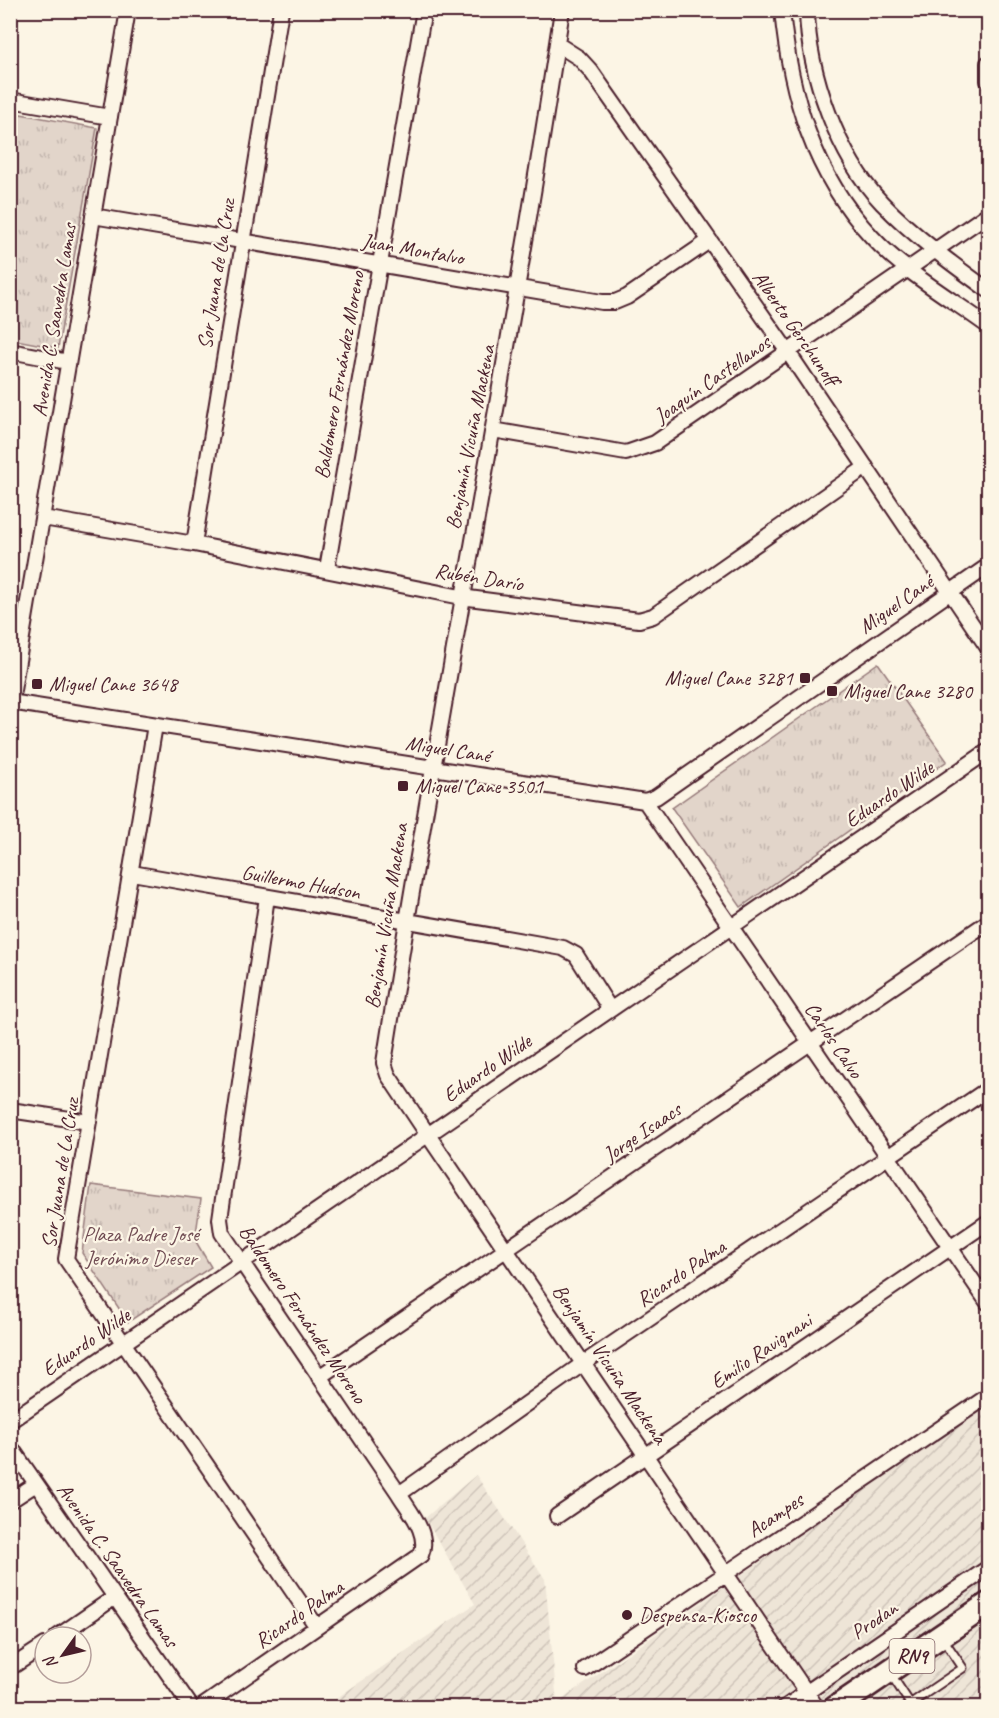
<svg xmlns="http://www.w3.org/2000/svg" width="999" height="1718" viewBox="0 0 999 1718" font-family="Caveat,sans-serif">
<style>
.industrial{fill:url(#industrial-furrows)}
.park{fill:url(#park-tufts);stroke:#967a7a;stroke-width:1.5}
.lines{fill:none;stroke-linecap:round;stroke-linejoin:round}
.service-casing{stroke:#4a1f2b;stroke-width:11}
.minor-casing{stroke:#4a1f2b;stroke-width:18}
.primary-casing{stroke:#4a1f2b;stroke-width:27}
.service{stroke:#fcf5e5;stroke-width:7}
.minor{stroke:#fcf5e5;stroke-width:14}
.primary{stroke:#fcf5e5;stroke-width:22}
.poi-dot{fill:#4a1f2b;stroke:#fcf5e5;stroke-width:2}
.labels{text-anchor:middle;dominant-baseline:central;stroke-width:4.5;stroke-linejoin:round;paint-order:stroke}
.shield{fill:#fcf5e5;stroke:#7f5f63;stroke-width:1.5}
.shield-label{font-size:20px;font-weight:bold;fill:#4a1f2b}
.street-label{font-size:21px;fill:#4a1f2b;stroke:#fcf5e5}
.poi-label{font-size:21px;fill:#4a1f2b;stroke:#fcf5e5;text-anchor:start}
.park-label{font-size:21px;fill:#704c53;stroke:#fcf5e5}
</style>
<defs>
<pattern id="industrial-furrows" width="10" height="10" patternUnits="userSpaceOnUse" patternTransform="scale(1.5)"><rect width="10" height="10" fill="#eee5d7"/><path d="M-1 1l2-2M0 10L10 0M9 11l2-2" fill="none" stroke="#cec4b9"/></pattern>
<pattern id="park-tufts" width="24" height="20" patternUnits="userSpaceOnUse" patternTransform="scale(1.5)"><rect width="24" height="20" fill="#e2d5ca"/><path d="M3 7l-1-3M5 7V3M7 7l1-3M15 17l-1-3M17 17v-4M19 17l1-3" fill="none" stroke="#c3b6ae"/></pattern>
</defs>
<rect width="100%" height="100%" fill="#fcf5e5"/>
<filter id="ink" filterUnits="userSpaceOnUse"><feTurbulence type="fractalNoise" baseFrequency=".0167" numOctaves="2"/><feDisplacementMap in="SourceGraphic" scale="12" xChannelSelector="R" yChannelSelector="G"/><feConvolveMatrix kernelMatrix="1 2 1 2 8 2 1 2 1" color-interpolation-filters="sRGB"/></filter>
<g filter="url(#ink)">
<!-- industrial -->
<path class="industrial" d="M988,1404V1707L322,1708L475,1604L425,1518L476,1475L545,1579L557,1703Z"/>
<!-- park -->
<path class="park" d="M10,112L97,128L58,348L11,339Z
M878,663L947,761L741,907L672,808Z
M91,1185L201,1199L195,1240L211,1267L128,1322L82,1253Z"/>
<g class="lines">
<defs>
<path id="service" d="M890,1673L913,1708
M904,1708L963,1668L944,1640"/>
<path id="minor" d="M562,10C509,362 439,711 384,1063L388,1075L428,1135L817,1708
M782,10C790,94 813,174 872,237C904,272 950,298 988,326
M807,10C808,73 838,157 882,203C914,236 952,264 988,290
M557,44L579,58L591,71L788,352L988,648
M988,63V81
M10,100L110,117
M93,216L602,302H615L627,297L709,241
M10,351L68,362
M493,430L626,453L655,443L988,214
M43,518L194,544L461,597L639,620L653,616L866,467
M194,544L281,10
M327,569L424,10
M10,702L645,801L656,797L988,566
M10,708L128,10
M155,725L66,1259L317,1627
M645,801L988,1303
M132,873L563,948L576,955L610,1009
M10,1110L89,1122
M319,1377L988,922
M10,1421L988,751
M10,1446L192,1708
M399,1494L584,1363L988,1089
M10,1501L36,1484
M557,1516L988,1222
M57,1637L115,1597
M10,1668L45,1645
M585,1669L988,1396
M200,1708L421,1555C430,1534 410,1512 399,1494L222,1233L220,1219L267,897
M784,1708L988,1568"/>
<path id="primary" d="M835,1708L988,1604"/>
</defs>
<!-- service casing -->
<use href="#service" class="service-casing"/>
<!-- minor casing -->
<use href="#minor" class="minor-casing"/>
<!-- primary casing -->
<use href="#primary" class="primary-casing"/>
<!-- service -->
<use href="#service" class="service"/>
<!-- minor -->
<use href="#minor" class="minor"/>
<!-- primary -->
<use href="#primary" class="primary"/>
</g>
</g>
<!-- markers -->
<g class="poi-dot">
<rect x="799" y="672" width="12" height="12" rx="3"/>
<rect x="31" y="678" width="12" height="12" rx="3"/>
<rect x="826" y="685" width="12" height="12" rx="3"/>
<rect x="397" y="780" width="12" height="12" rx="3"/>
<circle cx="627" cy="1615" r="6"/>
</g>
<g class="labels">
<!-- shield labels -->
<rect class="shield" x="889.5" y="1639" width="45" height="34" rx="4.5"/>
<g class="shield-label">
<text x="912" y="1656">RN9</text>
</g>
<!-- street labels -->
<g class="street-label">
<text transform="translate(413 249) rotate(10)">Juan Montalvo</text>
<text transform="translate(216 274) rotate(-81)">Sor Juana de La Cruz</text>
<text transform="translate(54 320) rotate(-81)">Avenida C. Saavedra Lamas</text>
<text transform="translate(796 328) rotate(55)">Alberto Gerchunoff</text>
<text transform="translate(339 375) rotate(-80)">Baldomero Fernández Moreno</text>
<text transform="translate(712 379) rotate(-35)">Joaquín Castellanos</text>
<text transform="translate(470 437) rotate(-79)">Benjamín Vicuña Mackena</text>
<text transform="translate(479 577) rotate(9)">Rubén Darío</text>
<text transform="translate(896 604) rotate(-35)">Miguel Cané</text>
<text transform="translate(448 749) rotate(9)">Miguel Cané</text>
<text transform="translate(889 794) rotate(-34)">Eduardo Wilde</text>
<text transform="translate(301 882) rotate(10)">Guillermo Hudson</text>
<text transform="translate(386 916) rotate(-81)">Benjamín Vicuña Mackena</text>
<text transform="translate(834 1040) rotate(56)">Carlos Calvo</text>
<text transform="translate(487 1068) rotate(-35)">Eduardo Wilde</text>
<text transform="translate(642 1132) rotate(-34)">Jorge Isaacs</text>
<text transform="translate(60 1173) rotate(-81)">Sor Juana de La Cruz</text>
<text transform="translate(681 1273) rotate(-34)">Ricardo Palma</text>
<text transform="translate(303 1314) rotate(56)">Baldomero Fernández Moreno</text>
<text transform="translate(86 1342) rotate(-35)">Eduardo Wilde</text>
<text transform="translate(761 1351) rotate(-34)">Emilio Ravignani</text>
<text transform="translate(610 1364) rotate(56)">Benjamín Vicuña Mackena</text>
<text transform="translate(775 1515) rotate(-34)">Acampes</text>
<text transform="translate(118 1565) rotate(55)">Avenida C. Saavedra Lamas</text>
<text transform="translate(299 1614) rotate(-35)">Ricardo Palma</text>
<text transform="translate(874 1620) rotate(-34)">Prodan</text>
</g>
<!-- poi labels -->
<g class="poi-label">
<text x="793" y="678" text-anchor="end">Miguel Cane 3281</text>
<text x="49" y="684">Miguel Cane 3648</text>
<text x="844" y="691">Miguel Cane 3280</text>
<text x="415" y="786">Miguel Cane 3501</text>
<text x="639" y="1615">Despensa-Kiosco</text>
</g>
<!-- park labels -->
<g class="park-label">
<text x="141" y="1234">Plaza Padre José<tspan x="141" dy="24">Jerónimo Dieser</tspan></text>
</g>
</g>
<!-- margin -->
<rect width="999" height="1718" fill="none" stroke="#fcf5e5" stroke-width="36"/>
<rect x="18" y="18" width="963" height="1682" fill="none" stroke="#4a1f2b" stroke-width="2" filter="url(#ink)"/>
<!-- north arrow -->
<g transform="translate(63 1655) rotate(236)"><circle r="28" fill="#fcf5e5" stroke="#b59f9b" stroke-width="1.5"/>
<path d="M0-4.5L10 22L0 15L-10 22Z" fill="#4a1f2b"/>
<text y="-9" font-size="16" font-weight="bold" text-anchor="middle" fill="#4a1f2b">N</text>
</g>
</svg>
